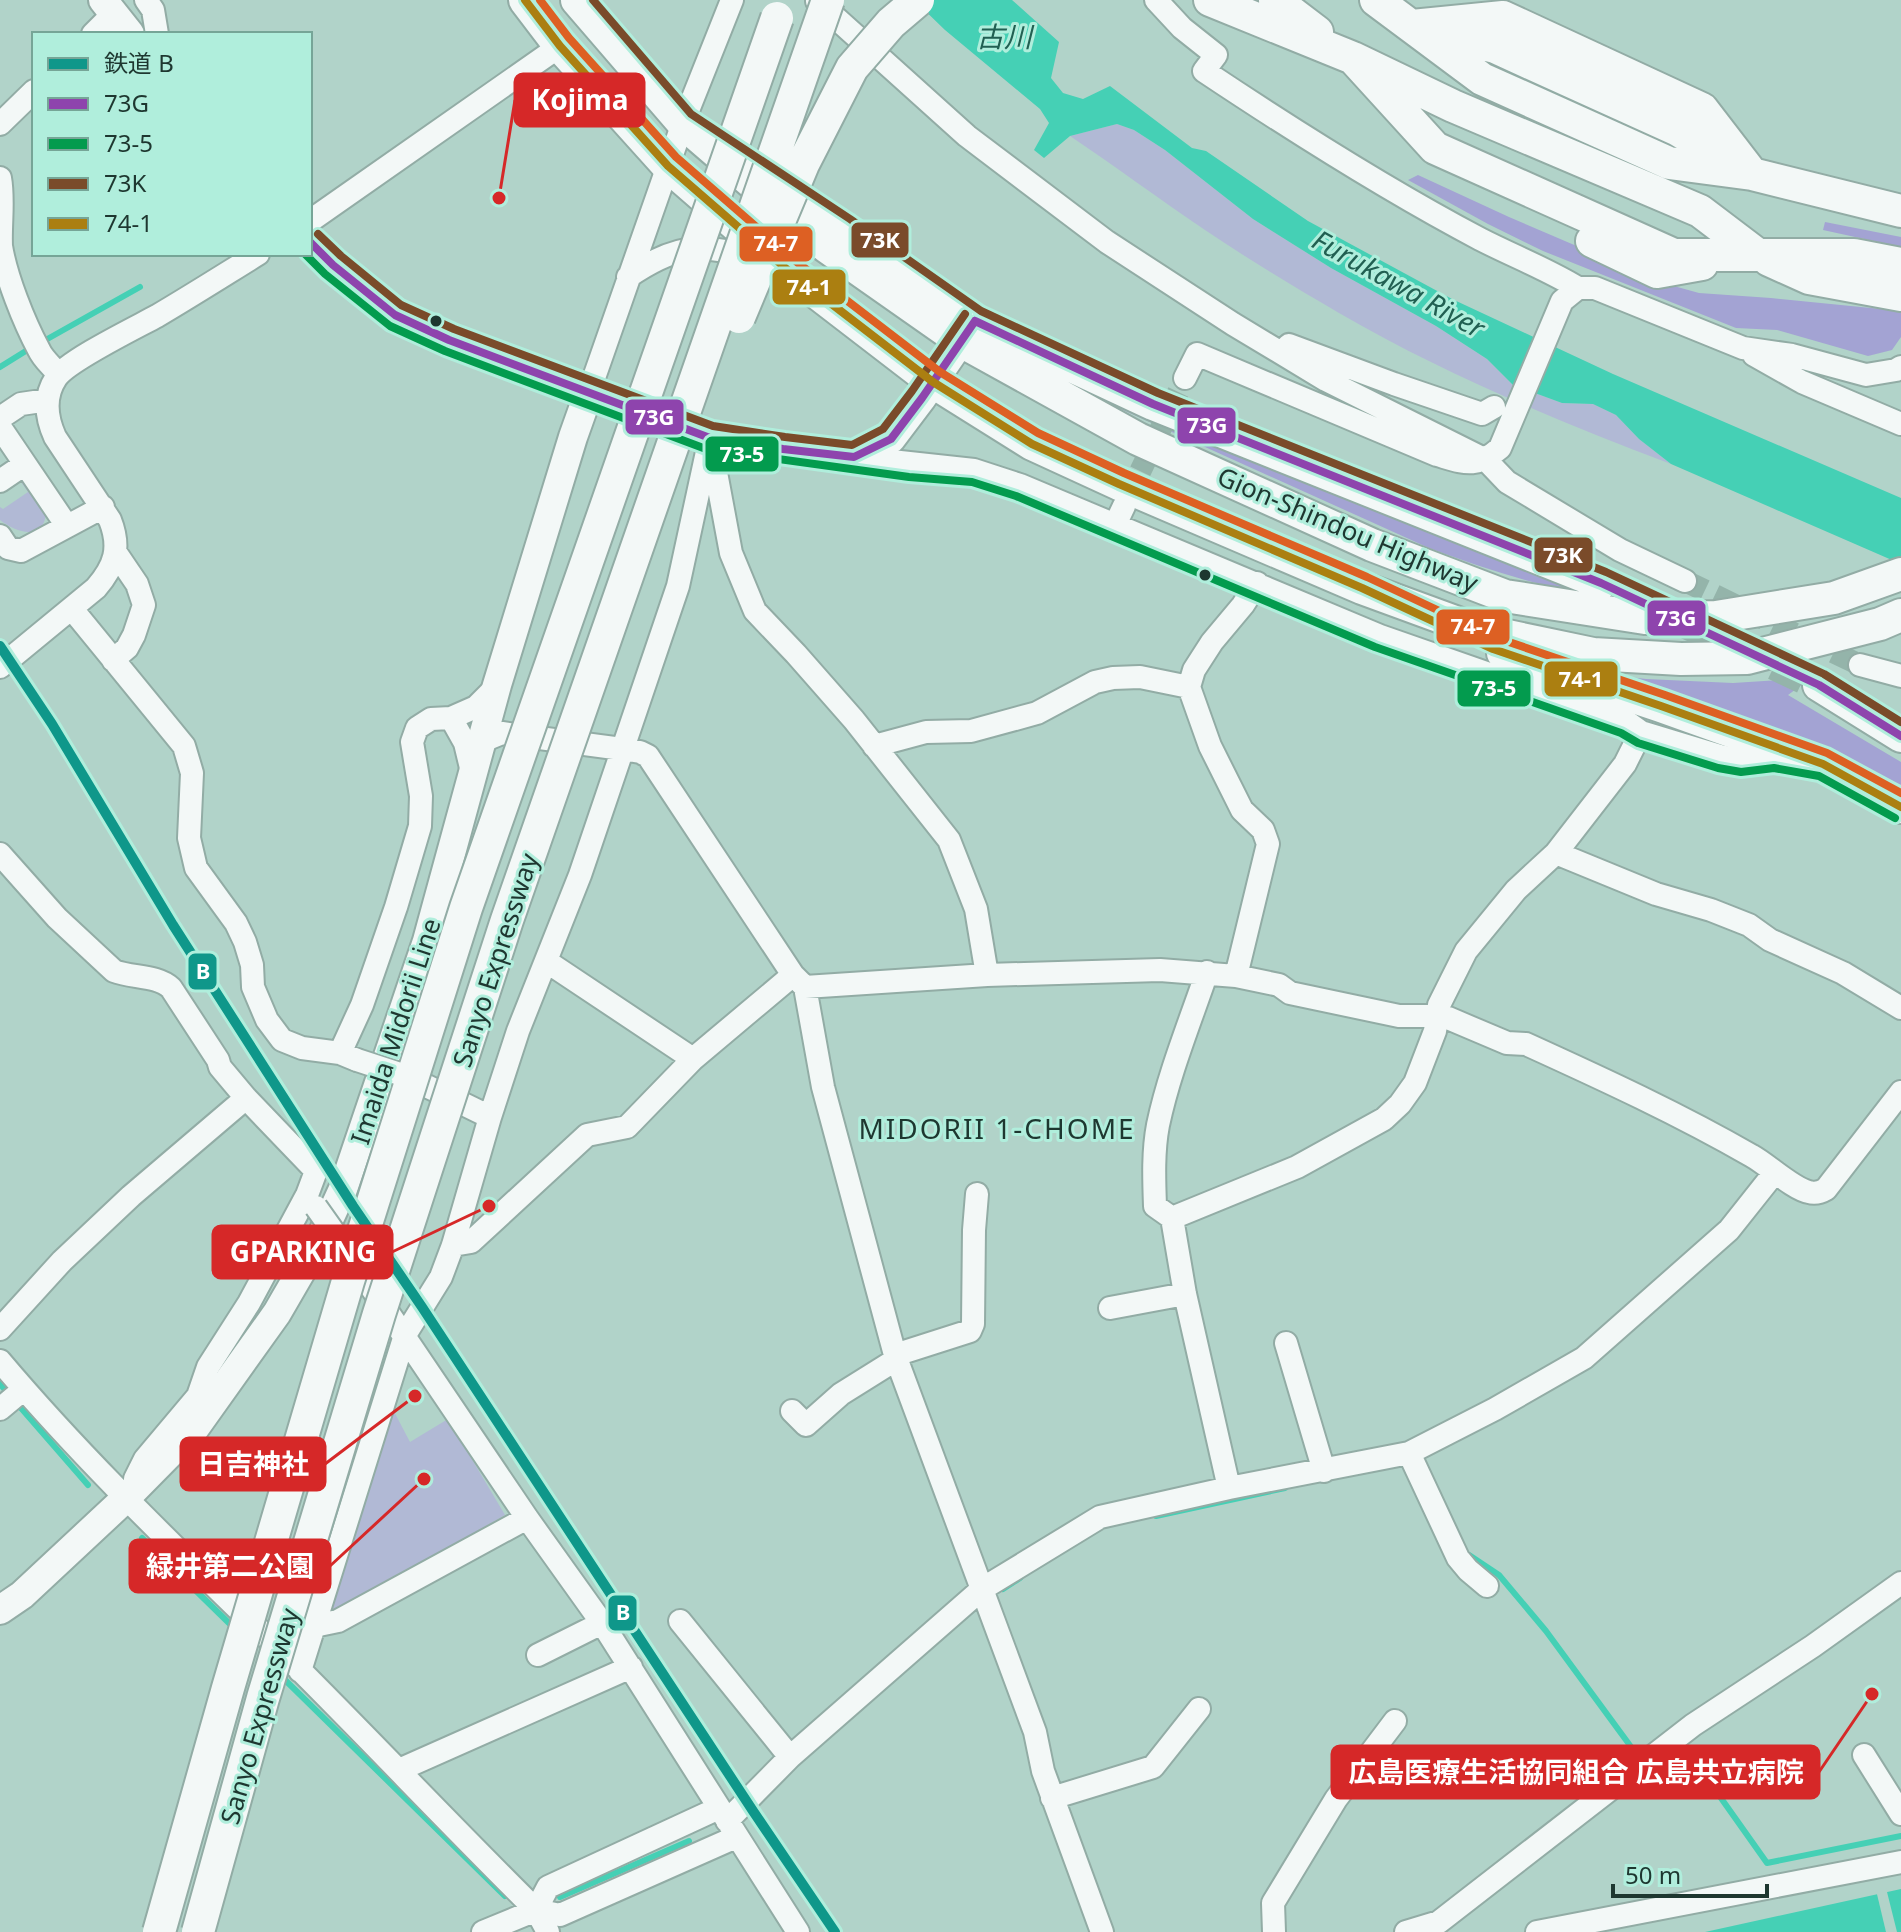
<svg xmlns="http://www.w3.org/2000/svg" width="1901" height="1932" viewBox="0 0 1901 1932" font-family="'Noto Sans','Noto Sans JP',sans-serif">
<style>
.green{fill:#b1b9d5}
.forest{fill:#a3a3d3}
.water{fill:#45d0b5}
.pier{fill:#b1d3c9}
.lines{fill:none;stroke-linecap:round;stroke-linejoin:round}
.stream{stroke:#45d0b5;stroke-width:6}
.minor-tunnel{stroke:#94b4aa;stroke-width:22;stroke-dasharray:22 11;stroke-linecap:butt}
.highway-tunnel{stroke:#94b4aa;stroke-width:32;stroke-dasharray:32 16;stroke-linecap:butt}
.minor-casing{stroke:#92aca5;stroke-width:26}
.major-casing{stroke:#92aca5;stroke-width:32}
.highway-casing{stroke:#92aca5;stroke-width:36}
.minor{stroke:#f3f8f7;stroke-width:22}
.major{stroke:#f3f8f7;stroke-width:28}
.highway{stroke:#f3f8f7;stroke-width:32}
.minor-bridge-casing{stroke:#92aca5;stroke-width:26;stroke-linecap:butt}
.highway-bridge-casing{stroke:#92aca5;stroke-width:36;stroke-linecap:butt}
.minor-bridge{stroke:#f3f8f7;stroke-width:22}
.highway-bridge{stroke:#f3f8f7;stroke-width:32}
.bus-1-casing{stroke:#b0eedc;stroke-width:14}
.bus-2-casing{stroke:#b0eedc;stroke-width:14}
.bus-3-casing{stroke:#b0eedc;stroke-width:14}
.bus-4-casing{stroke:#b0eedc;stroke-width:14}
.bus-5-casing{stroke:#b0eedc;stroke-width:14}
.bus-1{stroke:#8e44ad;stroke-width:8}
.bus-2{stroke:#039b4e;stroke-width:8}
.bus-3{stroke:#7a4b2a;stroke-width:8}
.bus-4{stroke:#ab7f11;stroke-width:8}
.bus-5{stroke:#dd6023;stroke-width:8}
.rail-1-casing{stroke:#b0eedc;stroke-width:16}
.rail-1{stroke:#0f978a;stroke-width:10}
.bus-dot{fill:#1e3730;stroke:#b0eedc;stroke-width:3}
.labels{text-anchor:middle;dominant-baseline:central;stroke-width:6;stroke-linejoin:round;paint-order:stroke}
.street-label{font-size:26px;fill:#1e3730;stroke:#b0eedc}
.water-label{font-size:28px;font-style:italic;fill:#216052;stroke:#b0eedc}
.neighbourhood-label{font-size:28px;letter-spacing:2px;fill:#1e3730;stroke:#b0eedc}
.leader{fill:none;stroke:#d62828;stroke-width:3}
.callout-dot{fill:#d62828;stroke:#b0eedc;stroke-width:3}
.callout{fill:#d62828;stroke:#d62828;stroke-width:3}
.callout-label{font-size:28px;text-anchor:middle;font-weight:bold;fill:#fff}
.line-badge{stroke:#b0eedc;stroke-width:3}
.badge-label{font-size:22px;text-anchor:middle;font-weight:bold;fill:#fff}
</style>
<rect width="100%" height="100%" fill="#b1d3c9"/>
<!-- green -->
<path class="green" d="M1117,124L1134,130L1165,150L1253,219L1331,268L1436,326L1487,359L1513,385L1562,403L1593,404L1616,415L1639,439L1671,464C1558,421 1444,374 1339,313C1294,287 1248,259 1205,230C1159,199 1115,166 1070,136Z
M22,478L46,511C45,542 17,533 0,520V507L3,509L28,492L19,479Z
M389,1402L410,1442L448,1419L505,1515L340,1610L322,1612Z"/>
<!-- forest -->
<path class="forest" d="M1418,175L1509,217L1663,283L1699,293L1771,298L1891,310L1901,313V337L1892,350L1868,356L1777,330L1736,328L1543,251L1488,224L1408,180Z
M1825,222L1901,237V247L1823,230Z
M1112,398L1585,594C1531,584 1480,567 1429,548L1110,404Z
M1605,674L1646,679L1733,683L1811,678L1788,695L1901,762V785L1805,743Z"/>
<!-- water -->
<path class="water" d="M914,0H1012L1059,42L1051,78L1063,93L1083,99L1110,86L1192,148L1206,151L1308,221L1452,299L1613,374L1901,498V564L1671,464L1639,439L1616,415L1593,404L1562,403L1513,385L1487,359L1436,326L1331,268L1253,219L1165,150L1134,130L1117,124L1070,136L1044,158L1034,150L1049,123L1040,109L945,30Z
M1901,1889V1932H1705Z"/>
<!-- pier -->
<path class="pier" d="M1886,1888L1897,1932H1886L1876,1890Z"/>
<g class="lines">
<!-- stream -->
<path class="stream" d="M42,342L140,287
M0,367L29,349
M0,1384L88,1485
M1156,1516L1285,1488
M142,1538L234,1628
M1469,1555L1499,1575L1546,1631L1637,1755L1642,1753
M1003,1589L1020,1578
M281,1676L505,1896
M1682,1743L1767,1863L1901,1836
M560,1897L689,1841"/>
<!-- minor-tunnel -->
<path class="minor-tunnel" d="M1126,501L1185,378
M1685,581L1860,665"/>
<!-- highway-tunnel -->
<path class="highway-tunnel" d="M1601,583L1819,685"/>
<defs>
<path id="minor" d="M146,0L153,10L157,34
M1156,0L1182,28L1216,55L1204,71C1294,131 1385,189 1480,239C1513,256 1547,269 1578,288
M817,1L967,136L1107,242L1233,324L1326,380L1486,460L1507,482L1620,550L1685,581
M93,34L113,14
M0,124L34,91
M0,178C4,200 0,223 1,246C6,277 24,322 39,350C43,359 52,366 58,374
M310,221L560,46
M628,277C673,246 699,242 752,257
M1287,347L1289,345L1394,384L1482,414L1494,407
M1754,355L1802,382L1901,424
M1185,378L1197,354L1437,455C1465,463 1476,469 1500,448L1562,301L1578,288H1595L1743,348L1792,355L1866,375L1896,370L1901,367
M589,392L683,123L732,0
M0,418L21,404L48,400
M0,427L67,526
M712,451L731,553L755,611L796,654L854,720L949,840L976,909L987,975
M854,457L974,470L1020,485L1380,636L1627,722L1641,732L1720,756L1741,760L1774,756L1786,758
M0,481L25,464
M1115,525L1124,506
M0,536L8,548L21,551L103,507
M72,609L184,746L192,773L189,838L196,868L236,923L245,942L252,965L253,987L267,1020L282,1040L302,1048L340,1053L357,1060
M113,660L127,648L134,635L144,605L137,584L116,553
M1860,665L1901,676
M0,667L96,588C115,566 121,548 110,520L55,437C46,417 44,396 56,378C67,361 135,328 157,316C191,296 224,275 258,254
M451,718L465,743L472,772
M480,742L502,733L622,749L640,752L648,756L793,975L805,987L823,1087L895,1355L1035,1732L1043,1771L1102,1932
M874,746L926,732L971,731L1037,713L1095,682L1113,678L1140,677L1189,687
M1556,853L1656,894L1711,910L1749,925L1770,940L1843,973L1901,1008
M0,854L57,918L114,971C132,978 157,975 171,988L218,1060L220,1067L246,1098L316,1171L307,1195L249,1303L208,1367L198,1396L145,1459L135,1479
M546,961L693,1059
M1207,972C1190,1022 1169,1073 1158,1125C1153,1151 1154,1179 1155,1206L1172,1218L1297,1167L1384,1119L1400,1104L1415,1083L1435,1031L1439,1005L1466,951L1516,890L1556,853L1625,764L1641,732
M1236,976L1268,844L1263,830L1242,810L1210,746L1189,687L1194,670L1212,642L1243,605L1257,583
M805,987L987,975L1160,970L1236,976L1279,985L1290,993L1399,1016H1437L1448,1018L1507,1043L1526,1044C1603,1079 1679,1114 1752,1156C1767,1164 1793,1189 1809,1192C1815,1194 1821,1192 1826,1189L1901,1092
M340,1053L362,1005L396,907L420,826L421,796L412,742L417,728L431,719L451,718L476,707L497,686
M406,1076L490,1117
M1172,1218L1185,1294L1229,1488
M453,1245L471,1242L587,1135L627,1127L693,1059L793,975
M348,1253L527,1518L602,1623L798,1932
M1110,1308L1185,1294
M0,1329L62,1261L131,1196L246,1098
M1286,1343L1324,1471
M895,1355L970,1331L973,1324L974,1230L977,1194
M0,1361C92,1470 196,1567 297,1667C377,1747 455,1830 536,1910L548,1932
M0,1409L24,1389
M792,1411L806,1425L841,1394L897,1359
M1409,1453L1458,1558L1468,1570L1487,1586
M680,1621L790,1757
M314,1626L338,1621L527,1518
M538,1655L602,1623
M300,1671L405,1335L441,1277L453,1245L490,1117L518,1031L580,875L678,586L710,438
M1864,1755L1901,1814
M399,1770L631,1667
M1052,1798L1153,1767L1199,1709
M727,1821L790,1757L982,1589L1100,1517L1229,1488L1409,1453L1495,1409L1584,1358L1729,1230L1775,1172
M536,1910L548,1887L719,1808
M483,1932L536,1910L560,1915L736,1837
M1274,1932L1273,1903L1336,1799L1395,1721
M1406,1932L1439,1922L1693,1725L1813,1646L1901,1583
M1537,1932L1901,1862"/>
<path id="major" d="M103,0L130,34
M310,242L333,265L395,315L449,340L710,438L783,449L854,457L891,439L922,398L972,325
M0,1610L22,1595L126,1498L195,1428L277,1313L321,1237L343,1189L427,941L497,685L573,437L589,392"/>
<path id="highway" d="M525,0L560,46L668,166L790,272L933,382L1032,444L1119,484L1362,588L1474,629L1593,654L1681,659L1747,658L1880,624L1901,615
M577,0L683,123L827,247L961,341L1138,439L1372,545L1505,596L1645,618L1716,617L1834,598L1901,574
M1210,0L1353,58L1453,106L1700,211L1758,255
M1275,0L1317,32
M1376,0L1482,79L1669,163L1752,174L1901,211
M1412,26L1503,17L1702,109L1752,174
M1434,32L1495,47L1678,130L1738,166
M1353,58L1435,148L1674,255H1854L1901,264
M799,200L975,321L1153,404L1601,583
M1592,241L1657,272L1702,264
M1769,260L1809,278L1901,295
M1503,653L1661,706L1823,764L1901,807
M1819,685L1901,736"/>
</defs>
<!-- minor casing -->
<use href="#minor" class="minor-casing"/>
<!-- major casing -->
<use href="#major" class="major-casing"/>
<!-- highway casing -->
<use href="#highway" class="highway-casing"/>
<!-- minor -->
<use href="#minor" class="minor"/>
<!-- major -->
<use href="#major" class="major"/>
<!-- highway -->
<use href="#highway" class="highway"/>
<defs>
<path id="minor-bridge" d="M357,1060L406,1076
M316,1207L338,1238"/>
<path id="highway-bridge" d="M739,317L803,164L852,68L891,23L918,0
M159,1932L228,1688L348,1281L466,908L777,18
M198,1932L263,1698L379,1314L507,920L828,0"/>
</defs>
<!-- minor-bridge casing -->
<use href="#minor-bridge" class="minor-bridge-casing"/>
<!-- highway-bridge casing -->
<use href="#highway-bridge" class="highway-bridge-casing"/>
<!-- minor-bridge -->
<use href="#minor-bridge" class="minor-bridge"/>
<!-- highway-bridge -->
<use href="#highway-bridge" class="highway-bridge"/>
<defs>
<path id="bus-1" d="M310,242L333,265L395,315L449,340L710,438L783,449L854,457L891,439L922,398L975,321
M975,321L1153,404L1601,583L1819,685L1901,736"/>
<path id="bus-2" d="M305,254L325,274L390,326L445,351L706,449L909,477L972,482L1016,496L1375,647L1621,733L1638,743L1718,768L1741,772L1774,768L1819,776L1895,818"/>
<path id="bus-3" d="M593,0L691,114L850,219L981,311L1158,393L1606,572L1824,674L1901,722
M318,234L341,256L401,305L454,329L713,426L785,437L852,445L883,429L912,391L965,314"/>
<path id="bus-4" d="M525,0L560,46L668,166L790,272L933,382L1032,444L1119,484L1362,588L1493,649L1661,706L1823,764L1901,807"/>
<path id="bus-5" d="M540,0L569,38L676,157L798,263L940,372L1038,433L1124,473L1367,577L1497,638L1665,695L1827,753L1901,793"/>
</defs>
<!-- bus-1 casing -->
<use href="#bus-1" class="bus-1-casing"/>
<!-- bus-2 casing -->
<use href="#bus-2" class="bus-2-casing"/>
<!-- bus-3 casing -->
<use href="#bus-3" class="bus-3-casing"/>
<!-- bus-4 casing -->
<use href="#bus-4" class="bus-4-casing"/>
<!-- bus-5 casing -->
<use href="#bus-5" class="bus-5-casing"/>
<!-- bus-1 -->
<use href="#bus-1" class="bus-1"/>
<!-- bus-2 -->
<use href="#bus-2" class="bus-2"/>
<!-- bus-3 -->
<use href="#bus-3" class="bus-3"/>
<!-- bus-4 -->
<use href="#bus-4" class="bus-4"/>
<!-- bus-5 -->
<use href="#bus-5" class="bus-5"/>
<defs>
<path id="rail-1" d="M0,646L52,724L173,925L353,1206L422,1307L753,1811L835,1932"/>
</defs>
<!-- rail-1 casing -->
<use href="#rail-1" class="rail-1-casing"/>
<!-- rail-1 -->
<use href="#rail-1" class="rail-1"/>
</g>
<!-- markers -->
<g class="bus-dot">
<circle cx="436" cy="321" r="7"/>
<circle cx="1205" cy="575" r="7"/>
</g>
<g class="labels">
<!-- street labels -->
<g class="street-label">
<text transform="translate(1348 529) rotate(23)">Gion-Shindou Highway</text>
<text transform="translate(495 960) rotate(-72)">Sanyo Expressway</text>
<text transform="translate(395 1031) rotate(-72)">Imaida Midorii Line</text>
<text transform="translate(259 1716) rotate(-74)">Sanyo Expressway</text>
</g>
<!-- water labels -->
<g class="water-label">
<text x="1004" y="36">古川</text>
<text transform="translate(1399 283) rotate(29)">Furukawa River</text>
</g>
<!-- neighbourhood labels -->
<g class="neighbourhood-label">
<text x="997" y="1128">MIDORII 1-CHOME</text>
</g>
</g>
<!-- callouts -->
<path class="leader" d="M499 198L515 100M489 1206L392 1252M415 1396L325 1464M424 1479L330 1566M1872 1694L1819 1772"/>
<g class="callout-dot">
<circle cx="499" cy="198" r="8"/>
<circle cx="489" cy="1206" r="8"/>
<circle cx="415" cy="1396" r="8"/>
<circle cx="424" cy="1479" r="8"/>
<circle cx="1872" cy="1694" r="8"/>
</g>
<g class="callout">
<rect x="515" y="74" width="129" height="52" rx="8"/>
<rect x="213" y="1226" width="179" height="52" rx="8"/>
<rect x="181" y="1438" width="144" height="52" rx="8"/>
<rect x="130" y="1540" width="200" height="52" rx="8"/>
<rect x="1332" y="1746" width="487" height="52" rx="8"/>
</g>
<g class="callout-label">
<text x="580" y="110">Kojima</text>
<text x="303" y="1262">GPARKING</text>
<text x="253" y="1474">日吉神社</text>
<text x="230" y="1576">緑井第二公園</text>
<text x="1576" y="1782">広島医療生活協同組合 広島共立病院</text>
</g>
<g class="line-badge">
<rect x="850" y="221" width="60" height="38" rx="8" fill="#7a4b2a"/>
<rect x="738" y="225" width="76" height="38" rx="8" fill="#dd6023"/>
<rect x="771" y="268" width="76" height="38" rx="8" fill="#ab7f11"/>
<rect x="624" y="398" width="61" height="38" rx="8" fill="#8e44ad"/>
<rect x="1176" y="406" width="61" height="39" rx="8" fill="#8e44ad"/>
<rect x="704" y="435" width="76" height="38" rx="8" fill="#039b4e"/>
<rect x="1533" y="536" width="61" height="38" rx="8" fill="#7a4b2a"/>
<rect x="1646" y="599" width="61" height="38" rx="8" fill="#8e44ad"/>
<rect x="1435" y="608" width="76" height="38" rx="8" fill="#dd6023"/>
<rect x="1543" y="660" width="76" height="38" rx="8" fill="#ab7f11"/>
<rect x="1456" y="669" width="76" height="39" rx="8" fill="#039b4e"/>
<rect x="187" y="952" width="31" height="39" rx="8" fill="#0f978a"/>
<rect x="607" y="1594" width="31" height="38" rx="8" fill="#0f978a"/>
</g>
<g class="badge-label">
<text x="880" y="248">73K</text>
<text x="776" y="251">74-7</text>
<text x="809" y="295">74-1</text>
<text x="654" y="425">73G</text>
<text x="1207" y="433">73G</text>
<text x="742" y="462">73-5</text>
<text x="1563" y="563">73K</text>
<text x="1676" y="626">73G</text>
<text x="1473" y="634">74-7</text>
<text x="1581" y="687">74-1</text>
<text x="1494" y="696">73-5</text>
<text x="203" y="979">B</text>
<text x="623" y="1620">B</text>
</g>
<!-- legend -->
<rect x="32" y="32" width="280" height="224" fill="#b0eedc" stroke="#76a597" stroke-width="2"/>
<rect x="48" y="58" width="40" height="12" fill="#0f978a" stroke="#76a597" stroke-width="2"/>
<text x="104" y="72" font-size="24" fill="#1e3730">鉄道 B</text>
<rect x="48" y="98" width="40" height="12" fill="#8e44ad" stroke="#76a597" stroke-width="2"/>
<text x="104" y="112" font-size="24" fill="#1e3730">73G</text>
<rect x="48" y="138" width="40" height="12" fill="#039b4e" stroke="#76a597" stroke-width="2"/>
<text x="104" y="152" font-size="24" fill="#1e3730">73-5</text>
<rect x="48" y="178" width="40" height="12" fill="#7a4b2a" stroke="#76a597" stroke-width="2"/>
<text x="104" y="192" font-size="24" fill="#1e3730">73K</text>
<rect x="48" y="218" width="40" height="12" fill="#ab7f11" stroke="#76a597" stroke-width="2"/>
<text x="104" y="232" font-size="24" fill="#1e3730">74-1</text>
<!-- scale -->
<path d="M1613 1884v12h154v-12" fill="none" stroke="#1e3730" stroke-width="4"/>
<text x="1625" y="1884" font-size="24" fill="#1e3730" stroke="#b0eedc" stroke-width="6" paint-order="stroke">50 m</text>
</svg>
